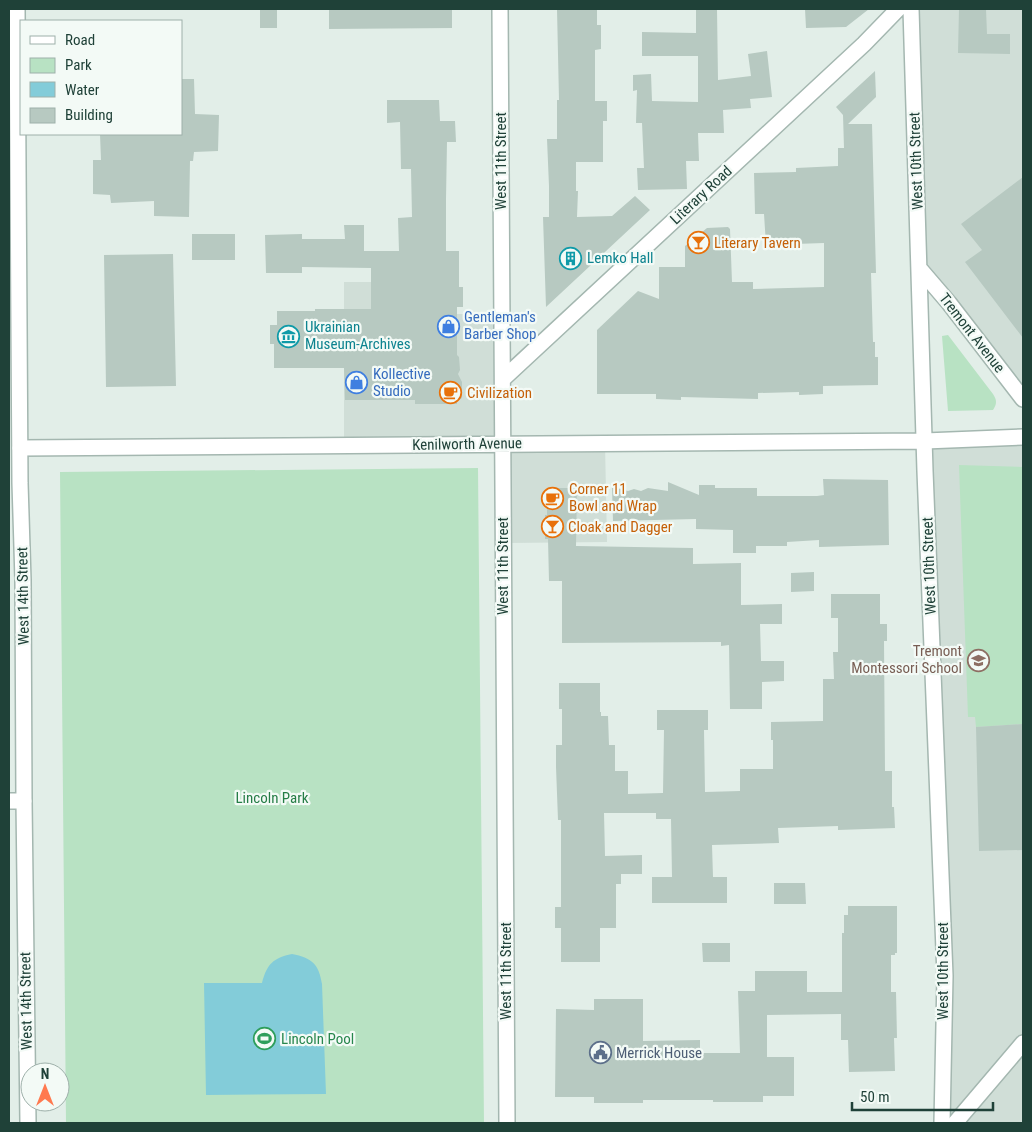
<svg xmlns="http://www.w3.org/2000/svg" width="1032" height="1132" viewBox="0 0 1032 1132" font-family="'Roboto Condensed',sans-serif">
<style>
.built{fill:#d0ded7}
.green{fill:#b8e2c3}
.water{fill:#83ccd9}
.building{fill:#b7c9c1}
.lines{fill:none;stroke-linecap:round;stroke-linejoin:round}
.minor-casing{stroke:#a4b7b0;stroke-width:18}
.tertiary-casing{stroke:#a4b7b0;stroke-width:18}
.minor{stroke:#fff;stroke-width:15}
.tertiary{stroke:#fff;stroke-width:15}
.labels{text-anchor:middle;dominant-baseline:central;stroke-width:4.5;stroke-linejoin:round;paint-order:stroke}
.street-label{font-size:15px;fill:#1f4138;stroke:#f3faf6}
.food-label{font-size:15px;fill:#c56008;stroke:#f3faf6;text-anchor:start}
.culture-label{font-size:15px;fill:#0d838f;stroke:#f3faf6;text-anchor:start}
.shop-label{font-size:15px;fill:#366cbe;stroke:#f3faf6;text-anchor:start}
.education-label{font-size:15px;fill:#785e54;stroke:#f3faf6;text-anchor:end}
.park-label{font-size:15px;fill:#257d46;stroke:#f3faf6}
.leisure-label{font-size:15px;fill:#27864d;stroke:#f3faf6;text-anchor:start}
.service-label{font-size:15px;fill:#4e5e75;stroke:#f3faf6;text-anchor:start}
</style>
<rect width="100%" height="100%" fill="#e2eee8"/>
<!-- built -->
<path class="built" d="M911,9H1023V399L919,268Z
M344,282H418L419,314H502V443H605L607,542L503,543L502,444L344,445Z
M1023,437V1123H942L925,441Z"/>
<!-- green -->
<path class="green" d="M948,335L993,394C997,400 997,404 993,410L948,411L942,336Z
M959,465L1023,467V724L976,727L975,717H968Z
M478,468L484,1123H66L60,472Z"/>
<!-- water -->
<path class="water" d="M292,954C312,958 319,964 322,984L326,1094L206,1095L204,983H262C267,964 273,958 292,954Z"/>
<!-- building -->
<path class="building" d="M260,9H277V28H260Z
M329,9H452V28L329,29Z
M557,9H597V25H601V49L595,50V101H607V121H603V162H576V191H578L577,217L612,216L635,196L650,210L546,307L543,217H549V186L547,139H557V100H559Z
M696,9H717L718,80L751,76L748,54L767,51L772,97L750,99L751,108L723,110L724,133H698L699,161H686L687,189L638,190L637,168H644L642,123H636L637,90L633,91V75L651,74L652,101L698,102V56H642V32L696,33Z
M805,9H869L846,27L806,28Z
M959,9H986L987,34H1010V54L958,53Z
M875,71L876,97L848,124H872L876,273H871L873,342H875V357H878V385L823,386V394L799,395V392L758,393V399L681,397V400L656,399V394H597V330L638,291L659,299V267H685V246L707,228L728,227L730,229L732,282H753V289L824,287V243L766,245L764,214H755L754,173L796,172V168L838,166V148H844L843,115L836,107Z
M181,79H194L195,114L219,115L218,151L194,152L193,161H190L189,217L154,216V201L111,203L110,195L93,194V160H101L100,134H181Z
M387,100H439L440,121H455L456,142H447L446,199V251H459V287H463V307H457V355L459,357L460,370L458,374L462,382V398L457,401V404H415V400H345L344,368H274V344H270V325H277V311H315V309H371V268L302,267V273H266L265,235L302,234V239H345L344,225H364V251H399L398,218L412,217L411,169H401L400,122L387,123Z
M1023,177V338L965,262L982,250L961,224Z
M192,234H235V260H192Z
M173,254L176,386L106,387L104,255Z
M823,479L888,480L889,545L819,547V540L787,542V546H756V553H733V530L696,529V519L613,521L612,487L628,491L634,489L641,491L648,488L668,491V482L699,495V485H715V488H757V496H817L824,495Z
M547,488H577L576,546L693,548V564L741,563V605L782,604V624H760L761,661H784V681L762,682V709H730L729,645L721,646V642L562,643V581H549L548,539H545V515H547Z
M814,572V591L791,592V573Z
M831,594H880V624H887V641H884L885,771H892V807H894L895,828L838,830V826L778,828L779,843L712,845L713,877H727V903H652V877H672L671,819H656V813H604L605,856L642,855V874H621V884H616V928H600V962H561V928H555V907H561V820H558L556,767V745H562V709H559V683H600V712H601V716H608L609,745H615V771H628V794L663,793L664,730H657V710H708V730H704L705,792L740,791V769H773V740H771V722L823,721V679H834L833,652H838V618H831Z
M1023,724V850L979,851L976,727Z
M774,883H805L806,904H774Z
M848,906H897V953H895V955H891V992H896L897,1038H894L895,1071L849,1072L848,1040H841V1014L767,1015V1057H794V1096H763V1102H713V1100H643V1103H594V1097H555L556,1009L594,1010V999H643V1041L700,1040V1053H740L738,991H755V971H807V992H842V933H844V915H848Z
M702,943H730V962H703Z"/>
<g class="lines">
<defs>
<path id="minor" d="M500,9L507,1123
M911,9L925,471L943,925L945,976L942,1123
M919,268L949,303L1023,399
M503,379L864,44L898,9
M20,448L925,441L1023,437
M9,801H24"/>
<path id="tertiary" d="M17,9L20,483L23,580L24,801L28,1123
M955,1123L1023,1043"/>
</defs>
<!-- minor casing -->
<use href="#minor" class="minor-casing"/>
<!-- tertiary casing -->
<use href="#tertiary" class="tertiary-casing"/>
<!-- minor -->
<use href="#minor" class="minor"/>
<!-- tertiary -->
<use href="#tertiary" class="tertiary"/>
</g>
<!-- icons -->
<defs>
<symbol id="bar-ring" viewBox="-11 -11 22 22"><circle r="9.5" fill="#f3faf6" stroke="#e8710a" stroke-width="1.5"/><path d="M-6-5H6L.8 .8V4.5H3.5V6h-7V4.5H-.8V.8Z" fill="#e8710a"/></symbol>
<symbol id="building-ring" viewBox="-11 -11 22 22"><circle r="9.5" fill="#f3faf6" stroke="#0f9aa8" stroke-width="1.5"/><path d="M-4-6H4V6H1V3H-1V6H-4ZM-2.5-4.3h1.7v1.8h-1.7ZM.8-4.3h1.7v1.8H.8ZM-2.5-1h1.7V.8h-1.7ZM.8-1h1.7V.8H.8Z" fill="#0f9aa8"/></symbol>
<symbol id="shop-ring" viewBox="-11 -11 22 22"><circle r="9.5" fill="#f3faf6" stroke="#3f7fe0" stroke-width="1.5"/><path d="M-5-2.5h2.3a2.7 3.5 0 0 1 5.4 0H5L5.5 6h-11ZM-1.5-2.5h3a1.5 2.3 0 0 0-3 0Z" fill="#3f7fe0"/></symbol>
<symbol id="museum-ring" viewBox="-11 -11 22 22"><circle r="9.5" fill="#f3faf6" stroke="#0f9aa8" stroke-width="1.5"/><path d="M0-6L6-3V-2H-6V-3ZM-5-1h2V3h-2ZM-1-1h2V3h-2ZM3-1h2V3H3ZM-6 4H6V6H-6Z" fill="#0f9aa8"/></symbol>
<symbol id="cafe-ring" viewBox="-11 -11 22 22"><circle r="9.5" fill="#f3faf6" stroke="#e8710a" stroke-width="1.5"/><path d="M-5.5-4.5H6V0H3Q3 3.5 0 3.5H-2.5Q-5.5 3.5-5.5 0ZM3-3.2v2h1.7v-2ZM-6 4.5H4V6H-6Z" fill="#e8710a"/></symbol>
<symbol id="school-ring" viewBox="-11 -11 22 22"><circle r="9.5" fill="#f3faf6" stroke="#8d6e63" stroke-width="1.5"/><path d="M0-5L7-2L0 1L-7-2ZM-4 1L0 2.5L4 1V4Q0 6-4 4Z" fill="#8d6e63"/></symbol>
<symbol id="stadium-ring" viewBox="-11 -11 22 22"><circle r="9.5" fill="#f3faf6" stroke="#2e9e5b" stroke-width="1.5"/><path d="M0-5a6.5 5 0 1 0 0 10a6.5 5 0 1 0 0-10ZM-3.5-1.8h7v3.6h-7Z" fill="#2e9e5b"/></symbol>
<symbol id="civic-ring" viewBox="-11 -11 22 22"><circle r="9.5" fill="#f3faf6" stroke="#5c6f8a" stroke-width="1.5"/><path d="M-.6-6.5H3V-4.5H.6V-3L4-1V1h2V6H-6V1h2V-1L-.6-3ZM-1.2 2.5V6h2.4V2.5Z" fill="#5c6f8a"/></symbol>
</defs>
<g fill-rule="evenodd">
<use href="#bar-ring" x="686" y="230" width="25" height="25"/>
<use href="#building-ring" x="558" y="246" width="25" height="25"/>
<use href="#shop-ring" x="436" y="314" width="25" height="25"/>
<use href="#museum-ring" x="276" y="324" width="25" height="25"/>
<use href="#shop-ring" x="344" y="370" width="25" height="25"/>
<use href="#cafe-ring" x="438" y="380" width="25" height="25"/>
<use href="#cafe-ring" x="540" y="486" width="25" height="25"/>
<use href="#bar-ring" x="540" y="514" width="25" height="25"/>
<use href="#school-ring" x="966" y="648" width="25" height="25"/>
<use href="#stadium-ring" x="252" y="1026" width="25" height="25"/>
<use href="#civic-ring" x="588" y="1040" width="25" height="25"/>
</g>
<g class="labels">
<!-- street labels -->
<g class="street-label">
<text transform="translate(501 161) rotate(-90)">West 11th Street</text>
<text transform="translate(916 161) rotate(-92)">West 10th Street</text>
<text transform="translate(701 195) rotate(-43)">Literary Road</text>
<text transform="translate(972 333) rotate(52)">Tremont Avenue</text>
<text transform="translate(467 444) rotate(-1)">Kenilworth Avenue</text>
<text transform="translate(503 566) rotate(-90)">West 11th Street</text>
<text transform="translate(929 566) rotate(-92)">West 10th Street</text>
<text transform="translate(23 596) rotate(-91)">West 14th Street</text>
<text transform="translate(506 971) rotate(-90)">West 11th Street</text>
<text transform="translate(943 971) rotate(-90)">West 10th Street</text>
<text transform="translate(26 1001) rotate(-91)">West 14th Street</text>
</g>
<!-- food labels -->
<g class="food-label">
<text x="714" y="243">Literary Tavern</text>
<text x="467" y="393">Civilization</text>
<text x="569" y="489">Corner 11<tspan x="569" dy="17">Bowl and Wrap</tspan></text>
<text x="568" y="527">Cloak and Dagger</text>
</g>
<!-- culture labels -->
<g class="culture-label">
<text x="587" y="258">Lemko Hall</text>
<text x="305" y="327">Ukrainian<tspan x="305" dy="17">Museum-Archives</tspan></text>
</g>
<!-- shop labels -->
<g class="shop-label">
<text x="464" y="317">Gentleman's<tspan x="464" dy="17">Barber Shop</tspan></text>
<text x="373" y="374">Kollective<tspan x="373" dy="17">Studio</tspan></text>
</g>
<!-- education labels -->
<g class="education-label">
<text x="962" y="651">Tremont<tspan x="962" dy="17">Montessori School</tspan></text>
</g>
<!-- park labels -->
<g class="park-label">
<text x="272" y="798">Lincoln Park</text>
</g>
<!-- leisure labels -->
<g class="leisure-label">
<text x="281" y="1039">Lincoln Pool</text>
</g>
<!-- service labels -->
<g class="service-label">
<text x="616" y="1053">Merrick House</text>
</g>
</g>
<!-- border -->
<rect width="1032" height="1132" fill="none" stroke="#1f4138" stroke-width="20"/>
<!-- legend -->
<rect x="20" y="20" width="162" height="115" fill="#f3faf6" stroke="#9eb0aa"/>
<rect x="30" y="36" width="25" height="8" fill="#ffffff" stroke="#9eb0aa"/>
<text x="65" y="45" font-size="15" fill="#1f4138">Road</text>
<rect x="30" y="58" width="25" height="15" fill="#b8e2c3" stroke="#9eb0aa"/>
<text x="65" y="70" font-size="15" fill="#1f4138">Park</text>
<rect x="30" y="82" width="25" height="15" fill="#83ccd9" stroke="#9eb0aa"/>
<text x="65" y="95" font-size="15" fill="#1f4138">Water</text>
<rect x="30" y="108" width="25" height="15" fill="#b7c9c1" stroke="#9eb0aa"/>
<text x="65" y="120" font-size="15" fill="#1f4138">Building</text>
<!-- north arrow -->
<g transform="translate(45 1087)"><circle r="24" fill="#f3faf6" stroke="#9eb0aa"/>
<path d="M0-4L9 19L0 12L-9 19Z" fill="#ff794f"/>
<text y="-8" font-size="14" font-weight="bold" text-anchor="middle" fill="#1f4138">N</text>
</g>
<!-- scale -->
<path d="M852 1102v8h141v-8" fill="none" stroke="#1f4138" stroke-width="2.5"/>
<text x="860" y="1102" font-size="15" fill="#1f4138" stroke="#f3faf6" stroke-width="4" paint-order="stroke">50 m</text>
</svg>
